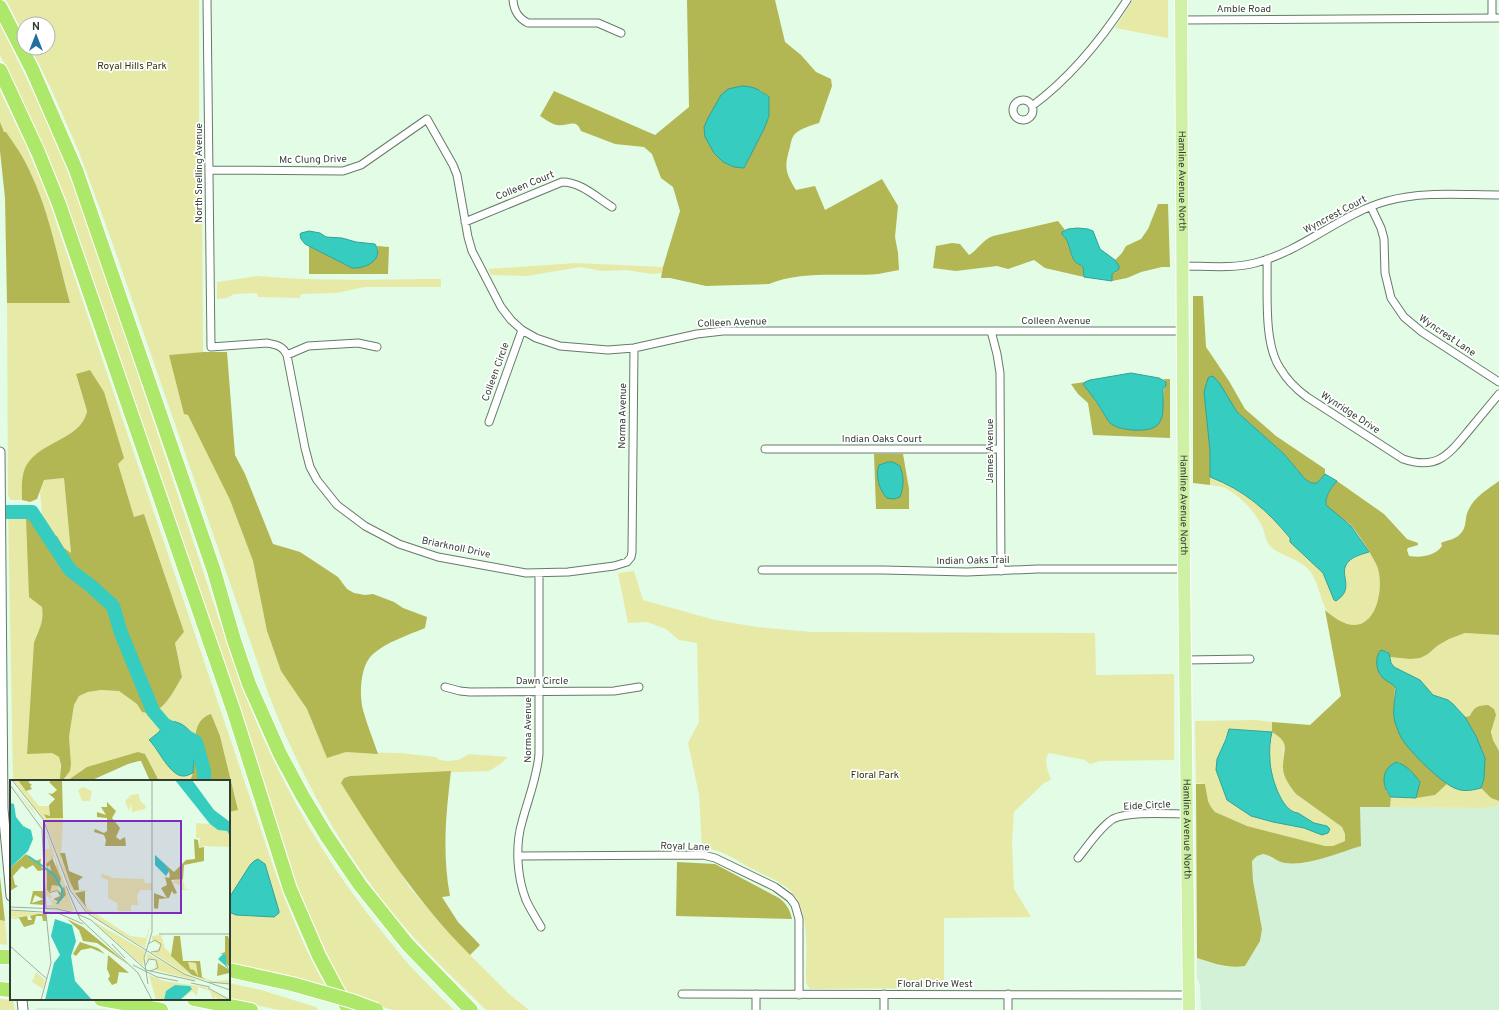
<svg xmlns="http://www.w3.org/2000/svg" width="1499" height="1010" viewBox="0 0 1499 1010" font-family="Overpass,sans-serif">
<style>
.built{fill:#d3f1d7}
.green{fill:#e6eaa6;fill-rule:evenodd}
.forest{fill:#b2b653;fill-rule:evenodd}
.water{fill:#36ccc0;stroke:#35a196}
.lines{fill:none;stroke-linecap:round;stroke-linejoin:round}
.river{stroke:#36ccc0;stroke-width:14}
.minor-casing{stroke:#657b68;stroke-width:9}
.tertiary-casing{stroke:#657b68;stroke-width:11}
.primary-casing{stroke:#fff;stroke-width:14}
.motorway-casing{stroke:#fff;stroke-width:16}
.minor{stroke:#fff;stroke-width:7}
.tertiary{stroke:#fff;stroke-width:9}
.primary{stroke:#cef1a6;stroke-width:12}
.motorway{stroke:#aee86a;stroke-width:14}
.motorway-bridge-casing{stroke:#fff;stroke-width:16;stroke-linecap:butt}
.motorway-bridge{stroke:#aee86a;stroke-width:14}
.labels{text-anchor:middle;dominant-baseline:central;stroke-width:3.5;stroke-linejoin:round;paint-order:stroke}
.street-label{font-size:10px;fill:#333d34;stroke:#fff}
.park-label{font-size:10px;fill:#313206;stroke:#fff}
.inset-river{fill:none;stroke:#36ccc0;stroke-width:2}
.inset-road{fill:none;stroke:#9db09f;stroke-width:1}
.view{fill:#7b2cbf;fill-opacity:0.15;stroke:#7b2cbf;stroke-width:2}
.inset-edge{fill:none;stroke:#333d34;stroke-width:2}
</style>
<rect width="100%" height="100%" fill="#e3fce6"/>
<!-- built -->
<path class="built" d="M1499,804V1010H1201L1200,986L1197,977V958L1226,967L1245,966L1260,941L1262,929L1253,881L1252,861L1257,856L1263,854H1267L1271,858L1303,863L1323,858L1360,846V806L1483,808L1498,806Z
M36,1008L105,1009L110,1010H37Z"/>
<!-- green -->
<path class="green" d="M6,0H199V160L202,181L203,352L169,355L188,415L230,500L253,561L267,631L281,671L307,709L327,758L346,752L400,753L436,757L439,760L448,761L458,760L469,754L508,757L499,765L489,771L350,776L344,778L410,888L463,948L509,994L529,1010H486C460,984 433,959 409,932C349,865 299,775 267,690L110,236L79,152L53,93L31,48H48V24H24V35Z
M1133,0H1168V38L1115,28Z
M0,24L52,131L91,232L239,680C275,773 320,857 384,934C393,945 402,957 411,967C425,982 440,996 454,1010H392L347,994L317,933L298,888L271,811L59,185L34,126L0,55Z
M0,91L24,141L47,195L272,863C287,906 303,947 326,987L272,972L229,964V912L230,913L254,861L229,898V812L238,810L220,736L196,731V737L187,728L162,727L159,732L149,740L161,757L184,776L193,773L189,781H159L145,754L82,770L78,774L67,781H13L8,509C18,504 28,508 32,517L42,515L40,492L44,480L64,478L71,554L64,548L57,536L41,538L32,518L35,601L42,607C43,618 42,626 36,635L27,753H52L59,757C61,766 59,772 63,780L70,771L71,764L69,737L74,705L79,696L88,692L101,690L119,691L137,704L166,702L182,677L175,643L184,632L144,514L134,518L117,464L76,375L87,411C81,444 30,441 23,475C21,483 22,492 22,500H11L8,496L7,303H70C58,260 50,214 31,174C25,159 15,145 6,132H4L0,122Z
M576,263L663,267L662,273L652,274L626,270L602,271L581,267L527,276L491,275L488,269Z
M257,276C318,282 380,279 441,279V287H365L336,293L301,294L300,298L258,297L257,293L234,294L227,298L217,299V282Z
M1210,477L1237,489L1268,513L1290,538V542L1323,573L1327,582L1347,586C1339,563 1350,559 1369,552C1372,557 1376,562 1378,568C1380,575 1381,584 1380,592C1379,606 1368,627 1351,625C1317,620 1325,590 1309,570C1300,559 1278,555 1270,546C1265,540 1265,531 1261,524C1254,511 1241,497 1227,489C1222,486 1216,486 1210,485Z
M634,571L643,600L715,620L757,627L811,632L1095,633L1096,675L1174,674V760L1100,761L1090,764L1085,760L1049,753C1043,760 1048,771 1051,780L1044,783L1014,812L1012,843L1014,889L1031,917L944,918V988L810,989L806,983C805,952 813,908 786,887C775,879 762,874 750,868C736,860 720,848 702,848L699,794L688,743L699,722L697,643L679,640L666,629L647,622L628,623L618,573Z
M1465,633L1499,635V751C1489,734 1491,733 1496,715L1473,709L1470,716L1465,717L1457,707L1433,695L1420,680L1394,667L1391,663L1390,657L1410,659L1428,654L1437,646L1449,639Z
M1255,720L1272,722V732L1282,737L1284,743L1283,766L1287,780L1291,788L1296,794L1342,827L1345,834V841L1333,846H1325L1247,826L1215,812L1211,807L1208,801L1205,784L1196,783L1195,721ZM1229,729L1272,732C1271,741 1269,752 1270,762C1271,776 1281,813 1298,813L1314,823L1327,826L1304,828L1290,826L1219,775C1211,760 1225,744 1229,729Z
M1447,784C1459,791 1469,792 1481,788L1491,798L1499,801L1498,806L1483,808L1390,807L1391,797L1409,798L1435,795Z
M0,920L5,921L7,945L0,944Z
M229,983L261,990L316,1007L318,1010H278L229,999Z
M0,999L13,1000L15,1010H0Z"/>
<!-- forest -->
<path class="forest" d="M687,0H775L785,42L801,55L816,72L831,79L832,86L819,123C812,125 802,128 796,133C792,136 791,142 790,147C784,167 785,172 796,190L815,186L825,210L882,179L898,206L895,237L898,253L899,270C892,271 885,273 878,274C842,277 803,270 769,284L706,286L670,278H661L663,267L680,211L673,187L661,178L652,154L644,147L615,144L581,131C576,117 567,127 557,125C551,124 545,119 540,116L554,91L655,135L689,107ZM760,90L769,97V116L764,129L744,168C731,166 723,162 714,153Z
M0,122L4,132H6C15,145 25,159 31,174C50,214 58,260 70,303H7L5,198L0,151Z
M1158,204H1168L1170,267H1162L1141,272L1127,278L1112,281V274L1116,272L1117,263L1115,260L1122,253L1126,246L1141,239L1148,229Z
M1058,221L1065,230L1062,232V234C1071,244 1068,248 1073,258C1074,262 1080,264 1083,267L1084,277L1045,268L1034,260L1008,269L997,266L956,271L933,268L936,246L952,243L960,244L969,255C978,250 982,240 993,236Z
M309,246L352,268L378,250L377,246L389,247L388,274H309Z
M1193,296H1203L1206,347L1229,381L1245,409L1276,436L1325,469V474L1317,483H1311L1305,479L1284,454L1237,412L1228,399L1210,451V485L1193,483Z
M203,352H227L235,455L245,474L273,544L300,552L338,577L347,589L354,593L365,595L373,594L394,602L403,608L427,617L425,628C408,635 387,642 373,654C360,665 359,695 363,710C367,725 373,739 378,754L346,752L327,758L307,709L281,671L267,631L253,561L230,500L188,415L184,414L169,355Z
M90,370L104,392L124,458L118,464L134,517L144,514L184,632L175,643L182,677C173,691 163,717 142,712L137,704L119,691L101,690L88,692L79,696L74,705L69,737L71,764L70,771L63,780L60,779L61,765L59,757L52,753L27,754L34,643C39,628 44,624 42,607L29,597L26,518L32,517L41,538L57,536L64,548L71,553L64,478L44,480L37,499L30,502L22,500C22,492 21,483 23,475C30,441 81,443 87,411L76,374Z
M1162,379H1170V438L1093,435L1088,403L1078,394L1071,384L1085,382L1083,384L1091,394L1109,422L1119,428L1146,430L1161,420L1165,380Z
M874,454H903L909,489V509H876ZM878,468L903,487L900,497L879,485Z
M1337,481L1384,514L1407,539L1418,543V545L1408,548L1407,550L1409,556C1421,558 1435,556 1442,546L1441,543C1447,540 1453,540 1458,536C1468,528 1464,520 1468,511C1474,497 1487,490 1499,481V635L1465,633L1449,639L1437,646L1428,654L1420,658L1410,659L1390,657L1389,653L1386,651L1377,662L1380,675L1395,686L1394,709L1417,757L1447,784L1435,795L1416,798L1420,782L1409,770L1398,762L1386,791L1391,797L1390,807H1360L1361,846C1337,853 1310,866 1285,863C1277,862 1271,855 1263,854L1257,856L1252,861L1253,881L1262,929L1260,941L1245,966C1228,969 1213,963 1197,958L1196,784H1205L1208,801L1211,807L1215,812L1247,826L1325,846H1333L1345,841V834L1342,827L1296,794C1290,786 1282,776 1283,765C1284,747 1290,743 1272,732V722L1310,725L1341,696L1325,610C1333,617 1343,625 1355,625C1379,623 1384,583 1377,566C1374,558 1356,530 1350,524C1342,518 1332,513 1326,505C1325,496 1331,488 1337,481Z
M1488,705L1494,709L1496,715L1491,732L1493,740L1499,751V801L1491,798L1481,788L1484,779L1476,736L1465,717L1470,716C1474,706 1478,706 1488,705Z
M211,714L220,736L238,810L229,812V781H189C191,778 193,775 193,772C197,754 188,721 211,714Z
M138,752L145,754L159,781H150L141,761H139L128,764L90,781H67L87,767Z
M451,771C446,814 442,853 450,896L442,897L458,922L480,945L470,955C419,904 379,844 341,783L344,778L350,776Z
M677,862L715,864L779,898C787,904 790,910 792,919L676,916Z
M0,877L5,921L0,920Z"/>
<!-- water -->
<path class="water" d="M742,86C753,86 760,90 769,97V116L764,129L744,168L734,167L723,162L714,153L705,137L704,127L708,118L721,95L728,89Z
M1078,228L1088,229L1093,231L1100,249L1115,260L1119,266V269L1112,274V281L1084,277L1083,267C1080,264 1074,263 1073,258C1068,248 1071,244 1062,234V232L1068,229Z
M309,231L320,233L326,237L342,238L356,242L375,244C385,260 365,269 352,268L305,244L301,239L300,234L301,233Z
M1131,373L1159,378L1166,382V386L1163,388C1163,417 1167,432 1132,430C1124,429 1115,428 1109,422L1096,401L1083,384L1085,382L1090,380Z
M1211,376L1214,377L1220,384L1237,412L1284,454L1305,479L1311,483H1317L1325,474L1337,481C1331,488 1325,496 1326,505L1351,526L1369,552C1363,554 1354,556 1349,561C1336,574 1357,587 1336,601L1334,600L1323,573L1290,542V538C1267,510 1244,490 1210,477V451L1204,392L1208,378Z
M888,462H893L900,466C904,476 904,487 900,497L894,499L887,498C879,490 875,475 879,465Z
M1381,650L1389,653L1391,663L1394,667L1420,680L1433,695L1448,700L1453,704L1465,717L1476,736L1485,758L1484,779L1481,788C1474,790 1465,792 1457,789C1443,785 1410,752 1402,739C1399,734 1397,728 1395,722C1392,712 1395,699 1396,688C1393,683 1387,682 1383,678C1376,672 1374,657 1381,650Z
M166,721C183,721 185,727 196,737L193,773C190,774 187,776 184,776C170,777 158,748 149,740L159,732Z
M1229,729L1272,732C1270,740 1269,751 1270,760C1270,774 1281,812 1298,813L1314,823L1327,826L1330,829L1328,833L1322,835L1304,828L1273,822L1251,816L1227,800L1216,770L1217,759L1226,739Z
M1396,762C1407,765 1414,774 1420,782L1416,798L1391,797C1384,789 1381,777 1388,768C1390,765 1394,764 1396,762Z
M258,859L265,864L279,911V913L274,917L236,915L229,912V898L250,865L254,861Z"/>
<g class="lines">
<!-- river -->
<path class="river" d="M7,512H32L70,570L91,586L113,606L121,633L153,711L164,724L196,742L204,771V781"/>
<defs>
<path id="minor" d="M207,0L211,347L267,343C277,345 283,346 287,355L305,448L310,467L317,480L337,505L365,526L399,544L438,557L526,573L568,572L614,566L627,562L631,557L632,552L634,348
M513,0C514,11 518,18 528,23H598L621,33
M1492,0V18
M1181,20L1499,18
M1013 110a10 10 0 1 1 20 0a10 10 0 1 1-20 0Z
M1032,106C1070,78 1101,40 1127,0
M209,170L343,171L361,165L427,119L453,165L457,175L468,237L472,251L501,307L511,320L522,330L536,338L560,346L608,350L634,348L697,334L723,331H1183
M1371,207L1381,228L1384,239L1385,273L1391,298L1404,317L1422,332L1499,382
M465,222L562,182C581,182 596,197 612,207
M1267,259C1268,290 1263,343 1280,368C1287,380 1296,389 1307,397L1403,459C1438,471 1449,454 1470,429C1479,418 1489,406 1499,394
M1183,266C1206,266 1232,269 1255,263C1303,251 1340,214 1387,201C1423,191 1462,195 1499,195
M991,331L997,354L1000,373L1001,571
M287,355L308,346L358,343L377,347
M489,422L522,330
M765,449H1000
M762,570H883L967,572L1037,569H1184
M539,573V754C537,778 528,799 522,822C515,846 517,877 526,900C530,909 536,918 541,927
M1185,660L1250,659
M445,687L460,691L470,692L614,691L639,687
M518,856L703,855L715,858L775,887L790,898L795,905L799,919V995
M1078,858C1088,846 1100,827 1113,819C1128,811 1169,814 1187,814
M682,994L1188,995
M756,994V1010
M884,994V1010
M1008,994V1010"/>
<path id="tertiary" d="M0,452L3,809L11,896
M22,999L23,1010"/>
<g id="primary">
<path id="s1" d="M1181,0L1184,569L1189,1010"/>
</g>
<path id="motorway" d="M0,7L32,69L76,170L214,571L234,640L249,684L280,754L302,795L326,835L360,885L408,945L471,1010
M0,70L38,152L59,204L234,712L290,889L319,956L336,988L349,1010
M0,957H11
M229,970L292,984
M0,989L11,990
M101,999L161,1010
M194,999L251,1010"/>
</defs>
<!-- minor casing -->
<use href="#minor" class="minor-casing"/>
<!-- tertiary casing -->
<use href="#tertiary" class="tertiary-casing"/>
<!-- primary casing -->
<use href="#primary" class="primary-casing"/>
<!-- motorway casing -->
<use href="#motorway" class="motorway-casing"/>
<!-- minor -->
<use href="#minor" class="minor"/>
<!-- tertiary -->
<use href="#tertiary" class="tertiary"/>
<!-- primary -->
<use href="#primary" class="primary"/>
<!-- motorway -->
<use href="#motorway" class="motorway"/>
<defs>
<path id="motorway-bridge" d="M292,984L352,1001L376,1010"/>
</defs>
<!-- motorway-bridge casing -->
<use href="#motorway-bridge" class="motorway-bridge-casing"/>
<!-- motorway-bridge -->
<use href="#motorway-bridge" class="motorway-bridge"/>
</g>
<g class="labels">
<!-- street labels -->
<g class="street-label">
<text x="1244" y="9">Amble Road</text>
<text transform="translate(313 160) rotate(-1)">Mc Clung Drive</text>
<text transform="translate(199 173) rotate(-90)">North Snelling Avenue</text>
<text stroke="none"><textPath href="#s1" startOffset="181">Hamline Avenue North</textPath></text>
<text transform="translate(525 186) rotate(-22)">Colleen Court</text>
<text transform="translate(1335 215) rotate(-28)">Wyncrest Court</text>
<text x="1056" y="321">Colleen Avenue</text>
<text transform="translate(732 323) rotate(-2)">Colleen Avenue</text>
<text transform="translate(1447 336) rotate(34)">Wyncrest Lane</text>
<text transform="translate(496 372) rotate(-70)">Colleen Circle</text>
<text transform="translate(1350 413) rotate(33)">Wynridge Drive</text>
<text transform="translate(623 416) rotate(-89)">Norma Avenue</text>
<text x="882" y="439">Indian Oaks Court</text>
<text transform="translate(990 451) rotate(-90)">James Avenue</text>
<text stroke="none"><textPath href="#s1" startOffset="505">Hamline Avenue North</textPath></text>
<text transform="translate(456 548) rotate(12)">Briarknoll Drive</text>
<text transform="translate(973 561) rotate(-1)">Indian Oaks Trail</text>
<text x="542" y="681">Dawn Circle</text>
<text transform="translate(528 730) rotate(-90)">Norma Avenue</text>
<text transform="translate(1147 806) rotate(-3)">Eide Circle</text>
<text stroke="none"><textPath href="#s1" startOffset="829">Hamline Avenue North</textPath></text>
<text transform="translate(685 847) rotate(2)">Royal Lane</text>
<text x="935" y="984">Floral Drive West</text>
</g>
<!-- park labels -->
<g class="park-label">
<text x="132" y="66">Royal Hills Park</text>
<text x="875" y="775">Floral Park</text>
</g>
</g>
<!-- overview -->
<g transform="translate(10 780)">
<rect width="220" height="220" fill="#e3fce6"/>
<path d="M3,0H8L29,26H39L40,36L34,34L36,38H53L51,79L64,110H81L65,112L77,128L120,156L136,158L141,141L135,168L79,134L59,106L35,41ZM0,4L22,28L32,45L39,59L64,131L36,127V125H43L40,120L49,122L52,118V107L48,108L52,112L51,113L48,110L40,113L42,117L40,119L36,115L35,87L40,85L41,92L39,90L37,95V110L40,112L42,105H47L46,83L44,77L35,87V69H40L37,57L28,38ZM73,7L82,11L80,21H72L68,10ZM129,14L130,21L136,26L135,29L122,32L121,23L119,31L115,21L121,15ZM186,43L200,44L208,50L217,51L220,56V67L194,66L189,68L190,58H186ZM91,93L103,98L134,99L135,103H142V110H130L127,115L128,125H121V131H108L107,123L98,118V100L92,98ZM168,99H173L175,109L181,110H172L171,106L162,102ZM0,130L36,134L0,138ZM83,141L135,171L133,186ZM151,155L155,168L180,193L185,195V192L180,189L177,182L186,183L188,196L203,201L219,200L220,204L198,201L173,192L143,173L151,166L142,160V156ZM137,173L188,201L145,190L146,179L136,181ZM26,192L35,200L33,209L22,202ZM139,195L154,201L195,207L219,220H207L206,216L203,220L200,211L188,207L187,216L182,211L170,220L181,206L166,205L156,211L154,220H146Z" fill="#e6eaa6"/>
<path d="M8,0H23L18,2L22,5L20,6L22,9L16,11ZM43,0H52L53,38H36L34,34L40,36L39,25L45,19L38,13L42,14L47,10L39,2ZM97,22L106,31L102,38L110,48L106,57L110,60L115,57L116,66H95L96,60L94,55L84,52L85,49L94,53L97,51V38L87,37V32L96,35L91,27H97ZM184,59L188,60L189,68L194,67V81L174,85L173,99L161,100L167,113L164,114L162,111L159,118L149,119L148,129L144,128V113L157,118L151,108L157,105L155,97L159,98L160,95L156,85L164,92L176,80L185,79ZM50,73H55L59,91L73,97L68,101L69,110H64L60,102ZM16,74L25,81L31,79L30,85L34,90L28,91L23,85L16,89L12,86L3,96L5,105L8,106L0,111V88ZM41,75L51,99L49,106L42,105L40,112L47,110L51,113L54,106L56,115L49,122L43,119L50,116L47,111L40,113L37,110V88L41,91L40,85L37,87L36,84L42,79ZM23,111H33V119L25,115L22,123L34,119L35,125L20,124ZM75,111V123L77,128L65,113ZM28,134H36L37,141H33L32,136H26L24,144L14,147L9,138L0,139L17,136L18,140H22L20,136ZM57,139L73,147L119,185L87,163L73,161L69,150ZM164,156H170L173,181H190L192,197L195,199L182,195L161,176ZM178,182L186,183L188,196L184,190L180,189ZM215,156H218L220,162V187L216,184L213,174H210L215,172ZM70,162L88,168L95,174L81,168L71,170L66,176L63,174ZM98,175L119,193L109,192L107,203L102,205L98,199L100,196L97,189ZM208,183L220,190L219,193L207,196Z" fill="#b2b653" fill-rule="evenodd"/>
<path d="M165,0H182L204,30L220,42V56L217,51L208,50L200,44ZM0,23L4,24L6,37L13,46L21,50L23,59L18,71L0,88ZM145,75L156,85L159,91L156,96L145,85ZM45,139L62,145L66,161L61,176L65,201L82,220H35L44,183L50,175L41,156ZM213,174L216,175V184L220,190L208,179ZM165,205L180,206L182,209L170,220H154L156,211Z" fill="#36ccc0"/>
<path class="inset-river" d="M18,76L34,87M35,88L45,96L52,109V117L47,124"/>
<path class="inset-road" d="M2,0L33,39L60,110L77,133L174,194L220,210M0,5L32,49L36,129M56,106L70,139L128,193L142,220M0,127L48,129M47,129L65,133L81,140L136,190L185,201M0,130L48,133L73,144M142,152V0M149,154H220M102,164L115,178M138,164L145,160L151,164L149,171L141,172M0,166L37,199M123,185L147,197L168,201M135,186L139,179L146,180L148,188L140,191M199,202L220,204M181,203L200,207M138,204L134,178L142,152M198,208L220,220M31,220L41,183L36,133"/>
<path class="view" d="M34,41H171V133H34Z"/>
<rect width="220" height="220" class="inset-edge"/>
</g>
<!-- north arrow -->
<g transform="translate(36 36)"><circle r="19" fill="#ffffff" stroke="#adb1ae"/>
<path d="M0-3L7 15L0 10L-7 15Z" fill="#236da0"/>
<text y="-6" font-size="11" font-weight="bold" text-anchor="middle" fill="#333d34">N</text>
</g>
</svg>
